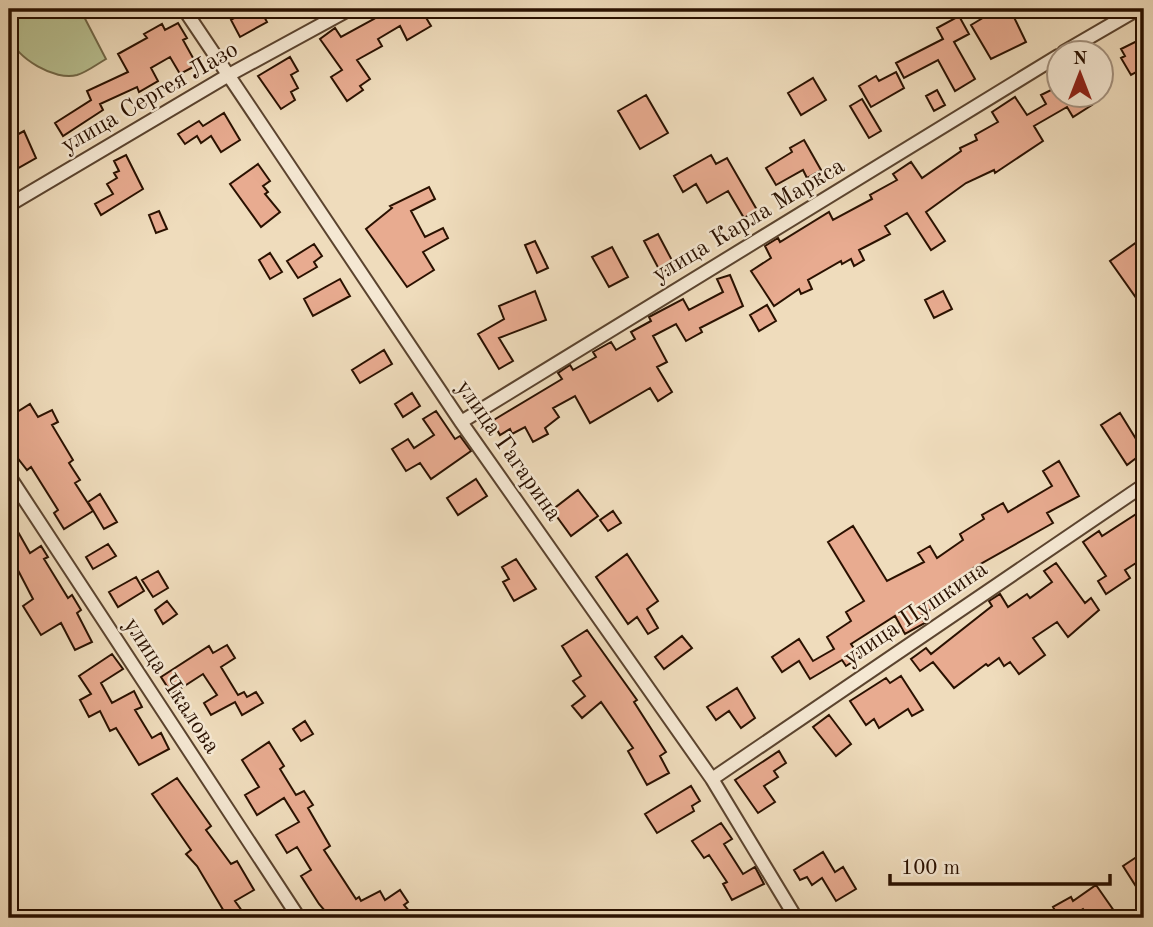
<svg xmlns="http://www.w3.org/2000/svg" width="1153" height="927" viewBox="0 0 1153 927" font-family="'Old Standard TT',serif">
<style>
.green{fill:#b8c091;stroke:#716848;stroke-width:2}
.building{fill:#e8ab90;stroke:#2a1100;stroke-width:2}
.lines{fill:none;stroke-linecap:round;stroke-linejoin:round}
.minor-casing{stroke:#5b442f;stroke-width:16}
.minor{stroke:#f5e8d3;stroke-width:12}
.labels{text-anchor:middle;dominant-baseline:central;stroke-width:5;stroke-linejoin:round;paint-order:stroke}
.street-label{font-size:24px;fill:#2a1100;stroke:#f5e8d3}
</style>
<rect width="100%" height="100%" fill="#efdcbc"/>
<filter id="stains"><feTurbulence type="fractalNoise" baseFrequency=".00286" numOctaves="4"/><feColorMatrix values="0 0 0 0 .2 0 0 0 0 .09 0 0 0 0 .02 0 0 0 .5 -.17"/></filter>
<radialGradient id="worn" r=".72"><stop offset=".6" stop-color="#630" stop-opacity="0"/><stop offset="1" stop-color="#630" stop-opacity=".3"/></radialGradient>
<!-- green -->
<path class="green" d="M9,9H80L106,59C97,64 87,72 77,75C55,81 17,59 9,36C6,29 9,16 9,9Z"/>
<!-- building -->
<path class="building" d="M250,9H260L267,22L240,37L231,20Z
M367,9H438L425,16L431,26L407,40L400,26L378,39L382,46L357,60L370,79L360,86L363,90L347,101L331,77L342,70L320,39L335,28L341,37L374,19Z
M998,9H1010L1026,42L991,59L971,25Z
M959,16L969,34L954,42L975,79L955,91L938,60L904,78L896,63L943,39L937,28Z
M178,23L187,38L183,40L197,65L180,74L170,57L151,68L158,81L139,92L137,87L100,104L103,110L63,136L55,123L91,100L87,91L128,72L118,54L147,38L144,34L162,24L165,30Z
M1141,39L1144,45V68L1131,75L1121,58L1125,56L1121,49Z
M290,57L298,71L291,75L298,88L291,92L295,100L281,109L258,76Z
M896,72L904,88L871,107L859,86L876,76L879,81Z
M813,78L826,100L801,115L788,93Z
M1059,86V94H1086L1092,105L1073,117L1067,107L1034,126L1043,141L995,173L994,170L966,183L926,212L945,241L931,250L907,213L885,226L890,234L859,250L864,260L854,266L851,259L842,264L841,261L808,280L812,289L801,294L799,289L774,306L751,271L771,258L765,246L778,238L780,242L829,212L833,220L872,199L870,195L897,180L893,174L911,162L922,178L961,151L960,148L977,140L975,135L998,122L992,112L1015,97L1027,115L1046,104L1041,95Z
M937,90L945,105L934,111L926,96Z
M646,95L668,133L640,149L618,111Z
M862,99L881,131L869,138L850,106Z
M224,113L240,140L221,152L211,136L201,143L197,136L185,144L178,134L199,121L203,126Z
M24,131L36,158L13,171L9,163V146L16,142L13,137Z
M804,140L821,170L807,178L803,170L776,185L766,168L792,152L790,148Z
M126,155L143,189L101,215L95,204L113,194L107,184L117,178L114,173L119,171L114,161Z
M711,155L716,164L727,158L757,210L744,218L728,191L707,203L696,184L683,192L674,176Z
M258,164L270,181L263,186L268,192L265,194L280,212L261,227L230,184Z
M429,187L435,199L411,211L425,237L443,228L448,238L423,252L434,270L407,287L366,229L392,208L390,206Z
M159,211L167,229L156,233L149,215Z
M658,234L675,266L661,273L644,241Z
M1144,237V309L1110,261Z
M535,241L548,268L537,273L525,245Z
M314,244L322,256L314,262L317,267L298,278L287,261Z
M612,247L628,277L609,287L592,257Z
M270,253L282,272L270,279L259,260Z
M730,275L743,306L700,328L702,332L686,341L676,324L653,336L667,362L657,367L672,392L658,401L650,388L590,423L575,396L553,408L559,417L545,428L548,434L533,442L525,427L512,434L510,429L500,435L492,421L562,379L558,373L570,365L573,370L596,357L593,352L611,342L616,350L635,339L631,332L651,321L649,317L683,299L689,310L723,292L717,279Z
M340,279L350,296L313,316L304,299Z
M535,291L546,320L499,338L513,361L499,369L478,334L504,319L499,306Z
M943,291L952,309L934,318L925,300Z
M767,305L776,321L759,331L750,315Z
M384,350L392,364L360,383L352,370Z
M412,393L420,406L403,417L395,404Z
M30,404L38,417L52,410L58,422L52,425L73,460L69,463L80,480L75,483L93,511L64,529L54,513L58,510L31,467L27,470L9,447L17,440L9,427V417Z
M436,411L455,439L460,436L471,451L431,479L420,463L406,471L392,449L408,439L414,448L434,435L423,419Z
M1120,413L1144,452L1127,465L1101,425Z
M1059,461L1079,496L1047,513L1053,523L970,570L971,572L941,593L945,601L920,616L925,623L905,634L895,616L851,644L860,657L846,666L842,660L810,679L799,661L782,672L772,657L799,639L813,661L834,649L827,637L851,621L846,612L864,601L828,542L853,526L887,581L924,562L918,553L930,546L937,558L963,540L960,534L984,519L982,515L1003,503L1008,512L1052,486L1043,471Z
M476,479L487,496L458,515L447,498Z
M578,490L598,516L571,536L552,510Z
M100,494L117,522L104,529L88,502Z
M1144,509V558L1125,570L1130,578L1106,594L1098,581L1106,576L1083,542L1099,531L1102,536Z
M613,511L621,523L608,531L600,520Z
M9,516L30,553L41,546L48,557L44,559L68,598L72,595L81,610L77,613L92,642L75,650L61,623L41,635L23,606L33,599L9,553Z
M108,544L116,556L93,569L86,557Z
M627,554L658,601L647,609L658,628L648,634L637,617L628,624L596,577Z
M516,559L536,589L514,601L503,582L509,579L502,567Z
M1056,563L1085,603L1091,598L1099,610L1068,637L1057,622L1033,638L1045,655L1019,674L1010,662L1004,666L999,658L988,666L986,664L954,688L933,662L920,671L911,659L926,648L931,654L992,606L989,601L1000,594L1008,607L1027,594L1030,598L1052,582L1044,571Z
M158,571L168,588L153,597L142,580Z
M136,577L144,591L118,607L109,592Z
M167,601L177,614L163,624L155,610Z
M587,630L637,700L634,702L666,752L660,756L669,773L647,785L628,751L633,748L601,702L582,718L572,706L585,696L573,681L581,676L562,646Z
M682,636L692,648L664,669L655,657Z
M227,645L235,658L221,667L238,695L244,692L247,697L256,692L263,703L242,715L235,702L211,715L204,703L217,695L203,674L172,694L161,677L209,646L213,653Z
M112,654L123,669L101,683L112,703L134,691L142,707L135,710L152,738L161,733L169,749L139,765L116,728L110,731L100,711L89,717L80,700L91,694L79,676Z
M901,676L923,710L912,716L908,709L879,728L874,719L866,725L850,701L886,678L890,683Z
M737,688L755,718L741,728L729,711L716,720L707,707Z
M829,715L851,744L836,756L813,727Z
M305,721L313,734L301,741L293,729Z
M269,742L284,766L280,769L296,795L304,791L313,805L308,808L330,846L324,850L356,899L359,897L361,901L380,891L385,900L400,890L408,902L404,905L415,918H398L392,911L379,918H331L319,904L301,876L311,870L297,847L287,853L276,835L299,822L284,798L257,815L245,795L259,787L242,760Z
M779,751L786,763L774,771L778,777L764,786L775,802L758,813L735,780Z
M177,778L211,826L206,830L231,864L237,861L254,890L235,901L247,918H228L197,866L186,854L191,850L152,794Z
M691,786L700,801L692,806L694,811L657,833L645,814Z
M721,823L732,839L724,844L743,874L755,867L764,884L732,900L723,884L727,882L709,855L704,858L692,841Z
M823,852L835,872L843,867L856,889L836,901L822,878L812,885L807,877L800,880L794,870Z
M1144,852V899L1123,866Z
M1096,885L1119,918H1090L1083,909L1068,918H1059L1053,907L1071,897L1073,901Z"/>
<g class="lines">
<defs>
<path id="minor" d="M184,9L461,422L712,779L796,918
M1064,52L1138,9
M9,205L227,76L350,9
M461,422L1058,56
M9,476L299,918
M712,779L1144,485"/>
</defs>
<!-- minor casing -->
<use href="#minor" class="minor-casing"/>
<!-- minor -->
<use href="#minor" class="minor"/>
</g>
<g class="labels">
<!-- street labels -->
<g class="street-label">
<text transform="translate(150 98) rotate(-30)">улица Сергея Лазо</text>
<text transform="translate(749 221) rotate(-31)">улица Карла Маркса</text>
<text transform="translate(508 451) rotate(55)">улица Гагарина</text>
<text transform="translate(916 614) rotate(-34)">улица Пушкина</text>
<text transform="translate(171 686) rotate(57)">улица Чкалова</text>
</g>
</g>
<!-- margin -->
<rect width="1153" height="927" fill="none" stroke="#efdcbc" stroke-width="35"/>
<rect x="10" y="10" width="1132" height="906" fill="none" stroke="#2a1100" stroke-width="3.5"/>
<rect x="18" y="18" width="1118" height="892" fill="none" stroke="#2a1100" stroke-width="2"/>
<!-- north arrow -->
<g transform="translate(1080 74)"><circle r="33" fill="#f5e8d3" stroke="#a4927f" stroke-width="2"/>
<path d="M0-5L12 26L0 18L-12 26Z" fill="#8f2418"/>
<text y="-10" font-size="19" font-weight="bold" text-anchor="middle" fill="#2a1100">N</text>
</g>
<!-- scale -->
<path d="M890 874v10h220v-10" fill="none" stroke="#2a1100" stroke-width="3.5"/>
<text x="901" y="874" font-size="21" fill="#2a1100" stroke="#f5e8d3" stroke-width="5" paint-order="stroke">100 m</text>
<rect width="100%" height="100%" filter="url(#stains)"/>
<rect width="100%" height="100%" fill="url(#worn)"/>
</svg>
